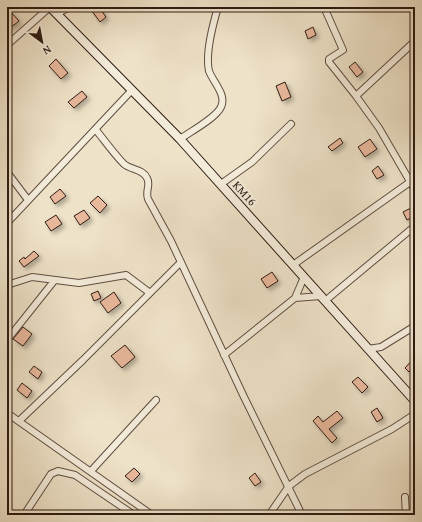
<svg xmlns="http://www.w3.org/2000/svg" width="422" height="522" viewBox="0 0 422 522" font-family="'Gentium Book Plus',serif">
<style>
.building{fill:#e8b89c;stroke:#2f1b12;filter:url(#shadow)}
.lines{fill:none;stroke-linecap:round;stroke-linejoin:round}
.street-casing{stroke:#5f4d40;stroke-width:8}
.secondary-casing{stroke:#2f1b12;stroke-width:10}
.street{stroke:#f4ecdb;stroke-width:6}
.secondary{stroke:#f4ecdb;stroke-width:8}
.labels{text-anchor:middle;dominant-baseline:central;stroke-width:4;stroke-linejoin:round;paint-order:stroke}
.street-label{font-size:12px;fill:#2f1b12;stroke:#f4ecdb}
</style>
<defs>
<filter id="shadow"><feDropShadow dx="3" dy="3" stdDeviation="2" flood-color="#0004"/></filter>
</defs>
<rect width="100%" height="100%" fill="#eee2c8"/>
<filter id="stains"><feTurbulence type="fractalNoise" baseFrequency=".005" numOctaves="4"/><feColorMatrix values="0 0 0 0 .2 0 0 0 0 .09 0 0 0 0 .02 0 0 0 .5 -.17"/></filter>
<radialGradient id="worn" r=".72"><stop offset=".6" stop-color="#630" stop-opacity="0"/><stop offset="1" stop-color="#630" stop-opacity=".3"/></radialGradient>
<!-- building -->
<path class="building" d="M89,7H99L106,17L100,22Z
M10,11L19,21L10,28L7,24V14Z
M313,27L316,35L308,39L305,31Z
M56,59L68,73L61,79L49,66Z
M355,62L363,72L357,77L349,67Z
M285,82L291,97L282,101L276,86Z
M82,91L87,97L74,108L68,102Z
M340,138L343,143L332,151L328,147Z
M370,139L377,149L365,157L358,147Z
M378,166L384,175L377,179L372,171Z
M60,189L66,196L55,204L50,197Z
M98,196L107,205L100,213L90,203Z
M411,208L415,216L407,220L403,212Z
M84,210L90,218L80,225L74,216Z
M56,215L62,224L51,231L45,222Z
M34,251L39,256L24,267L19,261L24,257L25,259Z
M272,272L278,281L267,288L261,279Z
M98,291L101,298L94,301L91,294Z
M114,292L121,303L108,313L100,302Z
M23,327L32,334L23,346L13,339Z
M125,345L135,357L122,368L111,356Z
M415,357V365L409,372L405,368Z
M34,366L42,372L38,379L29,372Z
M358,377L368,387L362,393L352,382Z
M22,383L32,391L27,398L17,390Z
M377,408L383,418L377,422L371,412Z
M337,411L343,418L329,429L337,438L332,443L313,421L318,416L323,422Z
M134,468L140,474L132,482L125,476Z
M255,473L261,482L255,486L249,478Z"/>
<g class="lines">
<defs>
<path id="street" d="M324,7L343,50L329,59V62L356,96
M58,13L70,7
M415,41L356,96L379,128L415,190
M7,45L50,7
M96,130C105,141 114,154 124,164C131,170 143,169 147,178C151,185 145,191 148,199L171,241L244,397L302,515
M180,139C190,132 216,118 221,107C227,95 213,82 209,71C205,54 213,24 218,7
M7,172L28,200
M221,184L252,162L291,124
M7,223L132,90
M293,265L410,182
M7,285L32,277L79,283L126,275L150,293
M295,298L321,296
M325,301L415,226
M7,340L54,281
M368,349L381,347L415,326
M224,355L295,298L304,277
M7,413L152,515
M19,421L83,360L181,262
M91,471L156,400
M405,497L406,515
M24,515L51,474L58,471L75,475L134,515
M269,515L289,486L305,474L392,429L415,414"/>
<path id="secondary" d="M50,7L180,139L415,401"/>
</defs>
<!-- street casing -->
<use href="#street" class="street-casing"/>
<!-- secondary casing -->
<use href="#secondary" class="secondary-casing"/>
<!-- street -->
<use href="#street" class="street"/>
<!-- secondary -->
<use href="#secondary" class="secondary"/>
</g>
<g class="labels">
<!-- street labels -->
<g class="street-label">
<text transform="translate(245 193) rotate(48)">KM16</text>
</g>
</g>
<!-- margin -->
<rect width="422" height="522" fill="none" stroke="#eee2c8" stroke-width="24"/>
<rect x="8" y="8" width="406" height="506" fill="none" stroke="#2f1b12" stroke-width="2"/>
<rect x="12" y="12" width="398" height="498" fill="none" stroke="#2f1b12"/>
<!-- north arrow -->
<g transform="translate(42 42) rotate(148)" stroke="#f4ecdb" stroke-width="3" paint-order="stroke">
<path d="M0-3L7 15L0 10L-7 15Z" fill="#2f1b12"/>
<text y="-6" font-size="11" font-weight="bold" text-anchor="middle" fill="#2f1b12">N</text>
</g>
<rect width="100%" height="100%" filter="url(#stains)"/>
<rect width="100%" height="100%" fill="url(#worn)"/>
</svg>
